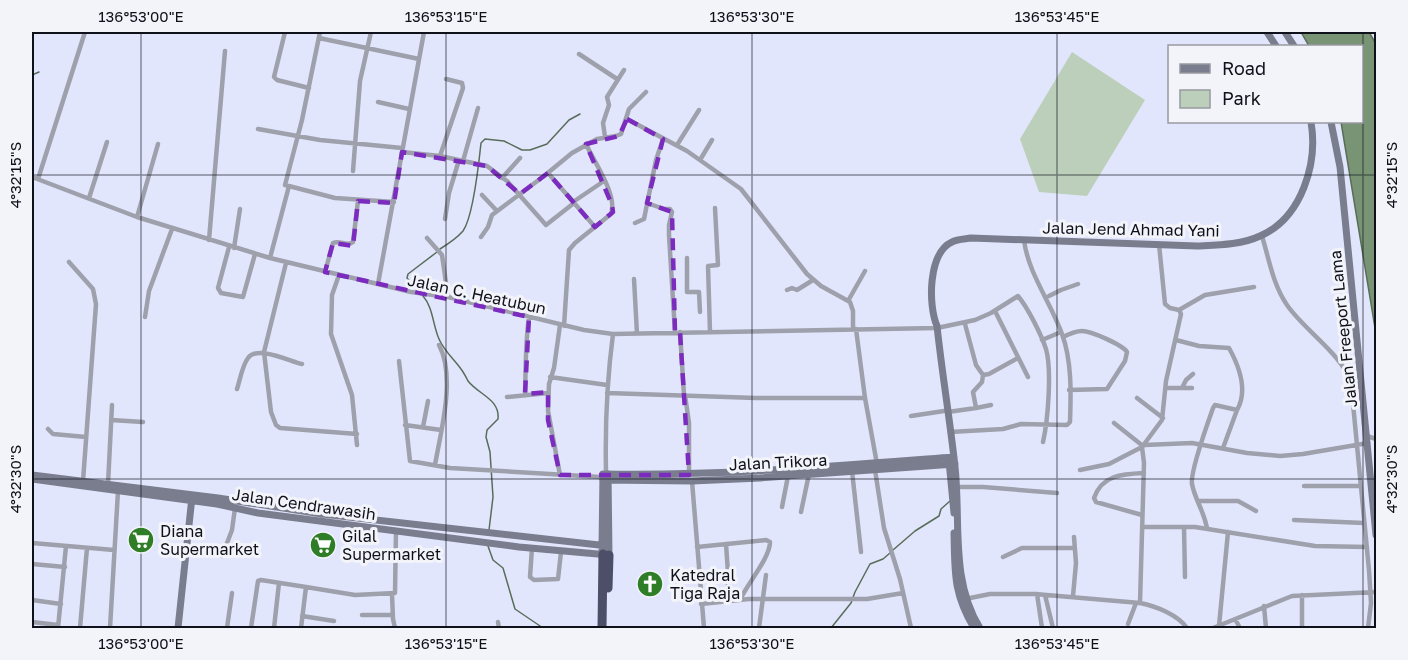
<svg xmlns="http://www.w3.org/2000/svg" width="1408" height="660" viewBox="0 0 1408 660" font-family="'Golos Text',sans-serif">
<style>
.green{fill:#bccfba}
.water{fill:#789474;stroke:#586d59;stroke-width:1.5}
.lines{fill:none;stroke-linecap:round;stroke-linejoin:round}
.stream{stroke:#586d59;stroke-width:1.5}
.street{stroke:#9ea0ac;stroke-width:4.5}
.secondary{stroke:#7a7d8e;stroke-width:7}
.highway{stroke:#4c4f67;stroke-width:9}
.marked{fill:none;stroke:#7b2cbf;stroke-width:4.5;stroke-dasharray:12 8;stroke-linejoin:round}
.ticks{fill:none;stroke:#0f111a;stroke-width:1.5;stroke-opacity:0.45}
.labels{text-anchor:middle;dominant-baseline:central;stroke-width:6;stroke-linejoin:round;paint-order:stroke}
.street-label{font-size:16px;fill:#0f111a;stroke:#f3f4fa}
.poi-label{font-size:16px;fill:#0f111a;stroke:#f3f4fa;text-anchor:start}
.neatline{fill:none;stroke:#0f111a;stroke-width:2}
.ticks-label{font-size:15px;text-anchor:middle;fill:#0f111a}
</style>
<rect width="100%" height="100%" fill="#e2e6fd"/>
<!-- green -->
<path class="green" d="M1072,52L1145,100L1087,196L1039,192L1020,139Z"/>
<!-- water -->
<path class="water" d="M1301,32H1369L1376,44V334L1341,122H1362V46H1309Z"/>
<g class="lines">
<!-- stream -->
<path class="stream" d="M32,75L39,72
M440,249C448,244 457,238 463,231C473,217 479,162 481,143L485,139L504,141L522,150H530L547,144L569,120L580,114
M420,292L407,278L408,274L437,252
M423,296C433,307 433,326 439,339C444,351 454,359 461,369C464,373 466,377 468,381C479,395 500,399 498,419L487,430L486,437L490,452L493,497L489,530
M488,546L493,560L503,568L515,609L543,628
M893,550L915,531L939,516L941,509L950,501
M831,628L851,603L855,592L870,564L883,559L890,553"/>
<!-- street -->
<path class="street" d="M285,32L274,77L277,80L309,88
M320,32L302,120L285,185L335,198L394,202
M319,38L419,59
M579,54L617,79
M378,102L409,109
M627,119L687,151L741,189L807,274L821,286L850,302L853,311V329
M258,129L320,140L402,148
M605,137L603,123L609,105L607,97L624,70
M677,145L699,110
M402,152L440,156L487,166L507,181L546,225L574,203
M440,156L463,88L462,83L446,79
M700,160L712,140
M463,161L478,108
M353,171L360,81L371,32
M548,173L595,227
M32,177L137,217L270,258L411,292L448,297L584,330L613,334L937,328L975,320L991,313L1018,296C1028,308 1041,334 1046,349C1052,370 1048,420 1043,442
M502,178L520,158
M38,179L85,32
M482,195L497,211
M89,198L107,142
M573,202L604,181
M647,203L664,209H670L672,212L669,225V235L675,332
M137,217L158,144
M445,219L449,193L459,160
M635,223L644,219L656,160L663,139
M1262,236C1269,259 1273,285 1287,305C1304,330 1343,355 1351,383L1369,570L1371,603L1368,628
M481,237L488,227L492,215L544,176L572,153L597,139L616,136L621,134L629,109L646,92
M427,238L442,255L448,297
M209,240L225,51
M229,247L218,288L221,293L243,297L255,254
M234,248L240,209
M270,258L289,186
M687,258V292H699L700,312
M69,262L93,289L96,304L83,481
M286,263L264,352L271,412L276,425L280,428L357,434
M325,272L333,243C340,240 347,247 353,242L358,201
M339,275L332,295L331,334L352,395L357,445
M634,279L637,334
M378,284L424,32
M787,290L792,288L797,290L813,280
M1049,296L1061,290L1078,284
M848,301L865,271
M1179,310L1205,295L1254,287
M995,311L1028,377
M145,317L149,291L172,229
M965,324L976,365L983,375L989,374L1018,358
M560,325L554,368L549,384L548,411L560,475
M564,326L569,250L575,243L611,214C618,195 594,162 586,144
M856,329L865,398L877,464
M680,332L684,395
M710,332L708,266L718,265L715,208
M1063,337C1069,334 1076,331 1082,331C1091,331 1123,345 1127,352L1125,361L1107,389L1069,390
M1042,340L1061,332
M1176,340L1199,346L1229,348C1239,366 1248,391 1237,410
M399,361L410,461L450,468L600,477L602,480
M550,377L607,385
M1166,388H1192
M1182,388L1186,380L1193,374
M237,389C240,380 242,366 248,358C257,345 289,361 302,364
M607,393L756,398H865
M525,394C526,368 525,344 529,317
M685,395L689,423V475
M507,397L548,393
M1137,398L1163,418
M976,408L991,405
M948,412L976,408L973,392L982,382L983,375
M911,416L944,411
M111,420L143,422
M1114,423L1143,446
M405,425L441,430
M423,427L428,401
M48,429L53,434L86,437
M950,432L1003,429L1021,424L1067,425L1070,422C1071,394 1072,361 1062,334C1051,303 1028,273 1024,240
M1367,436L1376,439
M1145,445L1192,443L1247,453L1280,456L1303,454L1368,443
M435,465C441,430 456,377 439,345
M875,470L884,528L900,579L911,628
M1080,470L1109,464L1142,447
M852,471L861,552
M608,474L606,471C605,426 607,380 613,334
M692,481L704,628
M108,484L112,405
M1304,486H1361
M957,487H983L1057,493
M1198,501H1238L1256,511
M782,507L788,476
M801,512L809,474
M1142,515L1096,502L1094,498C1102,475 1122,474 1144,473
M1294,520L1364,523
M1142,527H1195L1315,546L1367,547
M1184,527L1185,577
M1207,529C1205,513 1195,500 1192,484C1190,472 1208,422 1213,408L1215,405L1237,410L1223,448
M32,543L114,550
M726,544L728,573V601
M697,547L766,540L770,542C770,558 747,584 740,600
M532,548L530,577L534,580L558,579L561,552
M222,556L232,530L235,508
M1003,557L1022,548H1075
M32,564L65,567
M392,594L393,619L395,628
M1037,594L1042,628
M1045,595L1053,628
M1302,595V628
M1073,596L1076,563L1074,537
M965,599L990,594H1035L1140,603L1144,463L1142,447L1162,420L1166,381L1181,314L1179,310L1170,308L1165,304L1159,244
M32,600L61,604
M1140,603C1156,606 1178,615 1187,628
M701,604L749,599H867L903,593
M1264,606L1266,628
M362,615H392
M302,616L334,621
M1235,619L1240,628
M32,622L58,625
M498,622L499,628
M1128,624L1136,603
M1219,626L1228,532
M58,628L66,546
M80,628L87,548
M110,628L118,491
M227,628L232,593
M251,628L258,581L261,580L306,587
M274,628L279,583
M301,628L306,587L355,595L395,593L396,530
M759,628L766,575
M1213,628L1292,596L1376,592"/>
<!-- secondary -->
<path class="secondary" d="M1267,32L1276,46
M1285,32L1294,46
M1331,122L1340,167L1376,535
M949,461L954,513
M32,475L218,498L322,514L608,546
M32,479L217,504L258,513L519,547L609,555L608,474
M604,480L692,481L760,478L955,464
M954,533C955,572 953,593 974,628
M602,549L603,474C720,476 837,466 954,457
M178,628L192,497
M980,628C950,580 961,521 955,467C950,420 942,373 937,326C928,305 928,253 952,242C957,239 965,239 971,238L1197,246C1218,245 1241,245 1260,236C1302,218 1318,163 1311,122"/>
<!-- highway -->
<path class="highway" d="M608,588L609,555
M602,628L603,554"/>
</g>
<!-- marked area -->
<path class="marked" d="M627,119L663,139L647,203L672,212L675,332H680L689,475H560L548,420V392L525,394L529,317L325,272L333,243L353,246L358,201L394,203L402,152L487,166L520,194L548,173L595,227L613,212L612,205L586,144L619,136Z"/>
<!-- ticks -->
<path class="ticks" d="M141,32V628M446,32V628M752,32V628M1057,32V628M1363,32V628M32,175H1376M32,479H1376"/>
<!-- icons -->
<defs>
<symbol id="supermarket-disc" viewBox="-11 -11 22 22"><circle r="9.5" fill="#2f7d26" stroke="#f3f4fa"/><path d="M-6-5.5h2.5l.6 2H6L4.5 2H-2.5L-4.4-4H-6ZM-1.5 3.2a1.3 1.3 0 1 0 .1 0ZM3 3.2a1.3 1.3 0 1 0 .1 0Z" fill="#fff"/></symbol>
<symbol id="church-disc" viewBox="-11 -11 22 22"><circle r="9.5" fill="#2f7d26" stroke="#f3f4fa"/><path d="M-1.2-6h2.4v3.5h3.3v2.4h-3.3V6h-2.4V-.1h-3.3v-2.4h3.3Z" fill="#fff"/></symbol>
</defs>
<g fill-rule="evenodd">
<use href="#supermarket-disc" x="126" y="525" width="30" height="30"/>
<use href="#supermarket-disc" x="308" y="530" width="30" height="30"/>
<use href="#church-disc" x="635" y="569" width="30" height="30"/>
</g>
<g class="labels">
<!-- street labels -->
<g class="street-label">
<text transform="translate(1131 229) rotate(1)">Jalan Jend Ahmad Yani</text>
<text transform="translate(477 294) rotate(12)">Jalan C. Heatubun</text>
<text transform="translate(1343 329) rotate(-96)">Jalan Freeport Lama</text>
<text transform="translate(778 462) rotate(-3)">Jalan Trikora</text>
<text transform="translate(304 504) rotate(8)">Jalan Cendrawasih</text>
</g>
<!-- poi labels -->
<g class="poi-label">
<text x="160" y="531">Diana<tspan x="160" dy="18">Supermarket</tspan></text>
<text x="342" y="536">Gilal<tspan x="342" dy="18">Supermarket</tspan></text>
<text x="670" y="575">Katedral<tspan x="670" dy="18">Tiga Raja</tspan></text>
</g>
</g>
<!-- border -->
<rect width="1408" height="660" fill="none" stroke="#f3f4fa" stroke-width="66"/>
<!-- legend -->
<rect x="1168" y="45" width="195" height="78" fill="#f3f4fa" stroke="#9899a0" stroke-width="1.5"/>
<rect x="1180" y="64" width="30" height="9" fill="#7a7d8e" stroke="#9899a0" stroke-width="1.5"/>
<text x="1222" y="75" font-size="18" fill="#0f111a">Road</text>
<rect x="1180" y="90" width="30" height="18" fill="#bccfba" stroke="#9899a0" stroke-width="1.5"/>
<text x="1222" y="105" font-size="18" fill="#0f111a">Park</text>
<rect x="33" y="33" width="1342" height="594" class="neatline"/>
<g class="ticks-label">
<text x="141" y="22">136°53'00"E</text>
<text x="446" y="22">136°53'15"E</text>
<text x="752" y="22">136°53'30"E</text>
<text x="1057" y="22">136°53'45"E</text>
<text transform="translate(16 175) rotate(-90)" y="5">4°32'15"S</text>
<text transform="translate(1392 175) rotate(-90)" y="5">4°32'15"S</text>
<text transform="translate(16 479) rotate(-90)" y="5">4°32'30"S</text>
<text transform="translate(1392 479) rotate(-90)" y="5">4°32'30"S</text>
<text x="141" y="649">136°53'00"E</text>
<text x="446" y="649">136°53'15"E</text>
<text x="752" y="649">136°53'30"E</text>
<text x="1057" y="649">136°53'45"E</text>
</g>
</svg>
